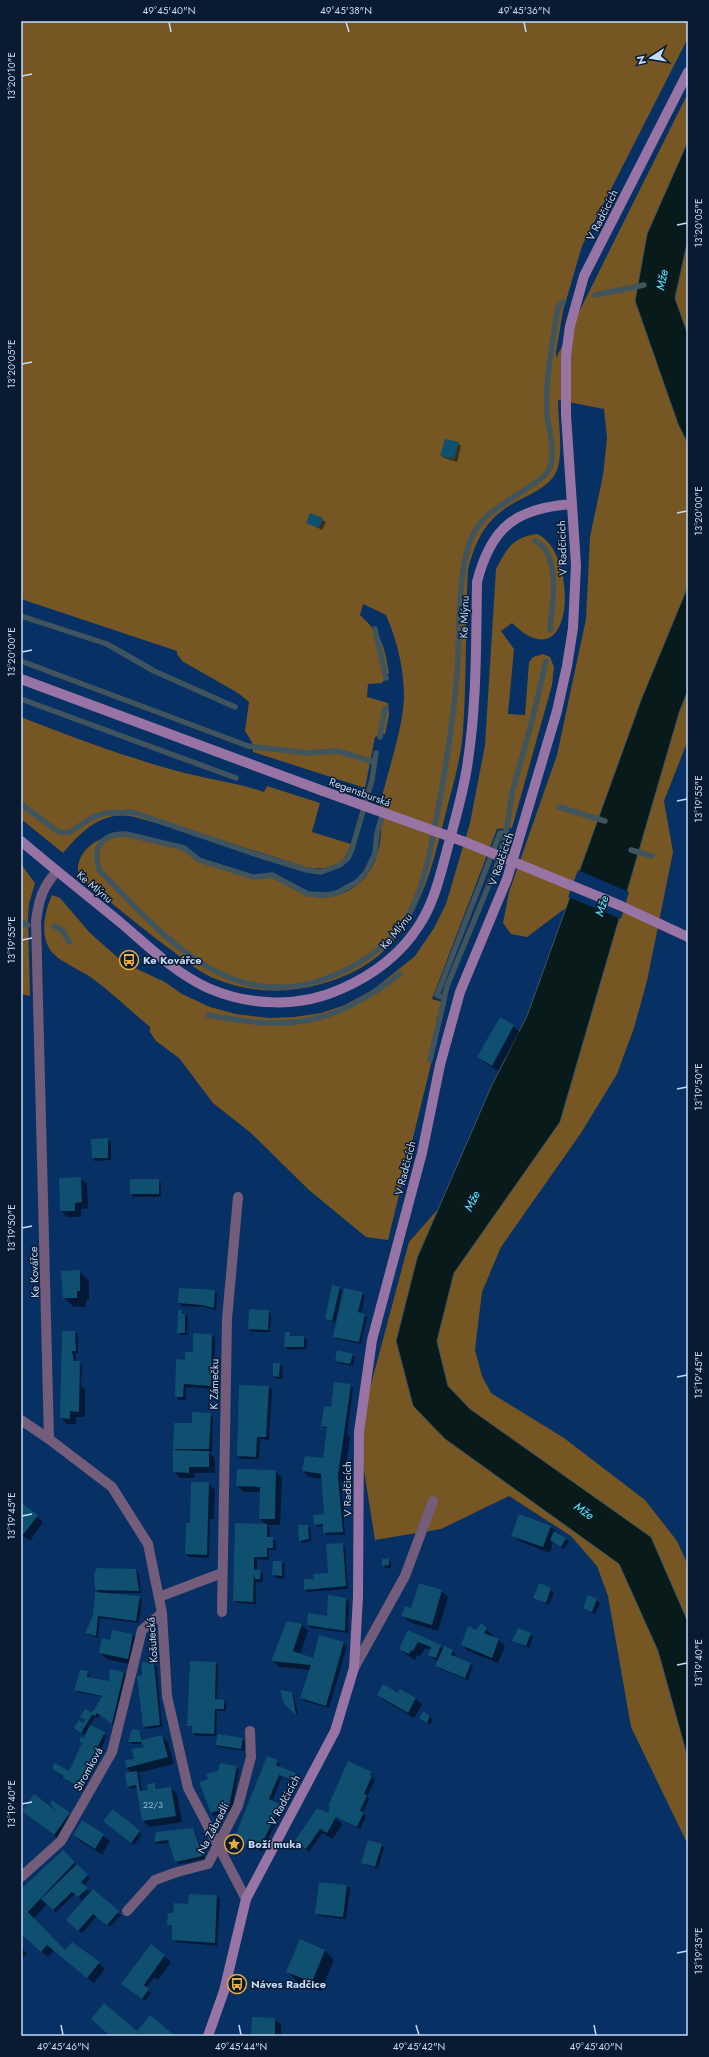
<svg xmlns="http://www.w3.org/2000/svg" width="709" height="2057" viewBox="0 0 709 2057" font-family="Jost,sans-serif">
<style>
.green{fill:#765622}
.water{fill:#081a1a;stroke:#40545d}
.pier{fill:#073065}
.shadow{fill:#0007}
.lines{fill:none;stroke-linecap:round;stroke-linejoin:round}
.stream{stroke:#40545d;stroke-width:5.5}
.building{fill:#0f4f70}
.street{stroke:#735d7b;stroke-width:10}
.secondary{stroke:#9774a3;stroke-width:10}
.secondary-bridge{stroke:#9774a3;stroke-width:10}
.ticks{fill:none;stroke:#c3dafa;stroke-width:1.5}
.labels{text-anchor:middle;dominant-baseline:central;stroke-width:3;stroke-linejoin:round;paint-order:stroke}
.number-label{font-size:9px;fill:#96b7d8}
.street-label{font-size:11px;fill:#c3dafa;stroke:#091a31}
.poi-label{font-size:11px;font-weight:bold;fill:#c3dafa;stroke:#091a31;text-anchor:start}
.water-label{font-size:12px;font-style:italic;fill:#62ecee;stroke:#091a31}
.neatline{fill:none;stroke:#c3dafa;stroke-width:1.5}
.ticks-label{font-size:10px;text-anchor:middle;fill:#c3dafa}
</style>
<rect width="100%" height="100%" fill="#073065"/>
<!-- green -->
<path class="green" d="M21,21H688V38L582,246L563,311L556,352V358L688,93V141L647,234L678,424L688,444V586L641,700L567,907L527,937L511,934L503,923L509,892L557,755L586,619L590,537L603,475L607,438L604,409L558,400C558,421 563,447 558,467C552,490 519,497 503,510C482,526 475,544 468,569C465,623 467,677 463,731C461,760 452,788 445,816C426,893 408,961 321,984C286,994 252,993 218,980C202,974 187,962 174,952C141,928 111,902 79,877C72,851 102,832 125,835C137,837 174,844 184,850C189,853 192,859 198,861C215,868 233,872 250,878C258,880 267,875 274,878C294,888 309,902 333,896C366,889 381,861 381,828C382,820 379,810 381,801C388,770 403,729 404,697C404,669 397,640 386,615L363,604L360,615C382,636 384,643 389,673L382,683L368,684L367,697L388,703L389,715L385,734L375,737L365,788L253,752L252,742L245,731L249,702L238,693L182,661L177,654V651L21,599Z
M688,239V335L675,299Z
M537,534C578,550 577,686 512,623L501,631L514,649L508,714L525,715L529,662L533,657L543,654L550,657L554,667L552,685L512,828L497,829L432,999L446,1003L388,1240L366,1237L309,1190L251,1133L213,1103L179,1058L156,1041L150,1032V1027C131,1011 112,993 92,978C81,970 55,960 49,948C40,932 45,911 52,895L60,898L90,933L124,963L165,982L182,994L210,1007L236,1014L269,1018L294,1017L321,1013L345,1005L374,989L415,956L434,928L446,904L470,823L485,745L496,569C506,549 513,537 537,534Z
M688,690V740L664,801L673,852L647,981L634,1028L617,1074L581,1133L501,1247L482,1292L475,1350L482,1376L491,1393L564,1438L645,1500L677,1541L688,1565V1622L650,1537L470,1409L448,1386L437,1341L454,1273L560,1122L679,713Z
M21,717C71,737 126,757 177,771C206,779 235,782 264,792L267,786L320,803L312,832L351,844C344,867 328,871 306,867L167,823C151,824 145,819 130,816C100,812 81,832 63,853L21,819Z
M21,864L35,883L29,904L28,916L30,996L21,994Z
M439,1208L417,1258L445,1439L619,1563L658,1651L688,1759V1845L631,1727L608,1596L597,1566L571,1536L509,1496L441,1529L375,1540L358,1433L409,1242Z"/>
<!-- water -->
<path class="water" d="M688,141V239L675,298L688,335V444L678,424L635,301L647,234Z
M688,586V690L679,713L560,1122L454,1273L437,1341L448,1386L470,1409L651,1537L688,1622V1759L658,1651L619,1564L445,1439L413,1406L396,1341L417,1258L491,1087L527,1016L641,700Z"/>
<!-- pier -->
<path class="pier" d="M578,870L629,892L621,919L568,897Z"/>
<!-- shadow -->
<path class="shadow" d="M458,443L461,446L457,462L444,458L442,456Z
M311,514L326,522L322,530L307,522Z
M513,1026L520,1032L498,1071L485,1063L479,1057Z
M108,1139L111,1142V1160L95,1161L93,1158Z
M80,1178L87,1184L88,1208L81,1209V1217H67L61,1211Z
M158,1180L161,1183V1197H134L131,1194Z
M79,1271L89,1281V1300H86V1307H74L64,1298Z
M339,1288L342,1291L335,1323L326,1319Z
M215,1291L217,1294L216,1310L204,1307L182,1306L179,1303Z
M362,1293L365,1295L361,1314L367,1317L361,1344L337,1339L334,1336Z
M182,1311L188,1318L187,1335H181L178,1332Z
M268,1311L271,1314L270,1332H252L249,1329Z
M75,1332L78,1335V1354L75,1353L76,1362L82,1365L81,1386L85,1389V1417H76V1424H67L61,1418Z
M289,1333L292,1337H304L307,1340L306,1349L288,1350L285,1347Z
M194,1334L212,1335L215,1338L214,1389L186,1387V1400H179L176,1397L186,1361L194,1353Z
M353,1355L355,1357L353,1366L339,1363L336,1360Z
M280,1364L283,1367L282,1379H277L274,1376Z
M350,1385L353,1388L347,1434L350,1437L344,1481H341L345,1535H327L324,1532V1526L318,1527L315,1524L325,1515L323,1479L309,1477L303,1471L324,1459L328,1429L322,1426L331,1409Z
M269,1387L272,1390L269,1440L260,1439L259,1459H241L238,1456Z
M210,1414L213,1417L212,1452H208L215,1458V1473H194L195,1478H180L174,1471L177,1451L174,1448L193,1424Z
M275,1471L282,1478L280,1525H267L260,1519L261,1492H244L237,1486Z
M208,1483L215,1490L214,1519H210L209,1558L189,1557L186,1554L191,1524Z
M21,1504L43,1522L30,1541L21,1535Z
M267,1525L270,1528L269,1538L276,1541V1550H269V1560L257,1559V1571H260L263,1574V1582H256V1604L237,1603L234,1600Z
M308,1526L311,1529V1541L302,1543L300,1540Z
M551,1527L569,1542L564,1549L553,1542L550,1553L519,1541L513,1535Z
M342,1544L345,1547L348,1589L307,1592L305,1589L315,1580L329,1574Z
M388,1559L391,1562V1568H386L383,1565Z
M282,1562L285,1565L284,1579L276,1578L273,1575Z
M136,1570L139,1573L141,1593H111V1594L139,1597L142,1600L139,1623L100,1618L98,1638L89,1635L87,1633L94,1616L100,1593L96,1589Z
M539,1584L554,1592L549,1605L535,1598Z
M441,1591L448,1597L438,1631L409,1622L403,1616Z
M329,1596L346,1599L349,1602L348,1633L311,1628L308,1625L328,1618Z
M589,1596L600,1603L595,1614L584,1607Z
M302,1625L308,1631L300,1655L313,1660L320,1636L344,1643L347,1646L329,1708L304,1701L302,1698L310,1670L279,1667L273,1661Z
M486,1629L493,1635L492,1637L499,1640L505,1646L498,1663L468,1651L462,1645L477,1631Z
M113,1631L133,1635L136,1638L134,1665L107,1659L100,1653L111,1641Z
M409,1632L443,1649L444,1647L453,1651L456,1654L454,1657L470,1664L473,1666L468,1680L440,1669L437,1666L438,1662L429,1655L431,1650L425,1648L420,1656L417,1655L415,1660L407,1655L400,1649Z
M530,1634L533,1637L529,1648L513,1641Z
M216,1663L218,1666L217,1701H223L226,1704V1711H217L216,1736H196L193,1733V1728L188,1725Z
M154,1664L157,1667L162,1727L147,1729L144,1726L143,1677Z
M87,1672L90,1675L89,1679L110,1682L124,1672L126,1675L115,1726L100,1715L98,1718L95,1717L90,1726L107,1736L89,1774L84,1790L67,1781L53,1769L70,1772L82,1743L80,1741L85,1739L88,1731L87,1730L84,1735L75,1728L84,1724L86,1721L81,1717L94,1710L102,1697L78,1692L75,1689Z
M400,1690L416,1699L422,1705L414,1718L385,1701L378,1695L398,1694Z
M291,1693L294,1696L298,1715L285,1703Z
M430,1717L433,1719L430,1725L420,1718Z
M138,1731L141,1734L143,1741L162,1736L168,1742L174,1764L137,1773L140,1775L142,1792L149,1791L155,1784L158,1790L171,1788L177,1794L182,1822L149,1827L143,1820L137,1788L131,1789L128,1786L132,1773L127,1768L126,1761L136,1760L145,1748L144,1744H132L129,1742Z
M242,1739L245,1742L244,1751L219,1747L216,1745Z
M277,1761L280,1764L279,1767L299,1777L296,1784L282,1777L272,1802L283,1809L262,1851L235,1838Z
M237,1767L239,1770L232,1810L214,1816L211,1813L209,1780Z
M371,1773L375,1780L367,1797L369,1799L363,1813L366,1816L360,1829L334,1816L342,1824L333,1839L322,1833L309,1852L299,1844L333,1817Z
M113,1810L142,1834L134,1845L108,1824Z
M23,1811L61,1816L69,1814L72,1817L61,1841Z
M82,1821L110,1841L102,1855L80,1841L74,1835Z
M192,1829L195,1832L205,1859L179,1864L176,1861L170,1843L157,1844L155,1842Z
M381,1845L384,1847L378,1869L365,1865L362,1862Z
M63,1852L90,1878L84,1886L90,1892L82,1900L75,1894L56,1912L47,1904L33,1919L65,1951L99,1963L105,1969L94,1983L54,1950L48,1957L21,1934V1891Z
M347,1886L350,1889L346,1919L319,1916L316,1913Z
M93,1890L121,1915L110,1927L97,1916L82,1933L70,1923Z
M217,1896L220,1899L217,1946L176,1942L173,1939V1928L168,1925L174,1914L189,1905Z
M151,1946L171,1962L158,1980L154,1977L146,1988L151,1993L145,2001L125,1987Z
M21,1947L27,1954L21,1959Z
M324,1950L334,1960L321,1991L297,1981L288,1972Z
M275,2019L281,2025V2036H252Z"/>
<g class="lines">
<!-- stream -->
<path class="stream" d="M595,295L644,285
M535,541C562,553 552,606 550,630
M21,616L107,644L154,671L235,707
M375,629L386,678
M21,661L248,746L307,753L337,751L374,762
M21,699L236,778
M380,737L385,708
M21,804L57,831L63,833L70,832L93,817L106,813L132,812L261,856L307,870L321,872L340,865L348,858L352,849L372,780L376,753
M559,807L605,821
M382,816L377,833L375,854L366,872L357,882L337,893L327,895L308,894L272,875L253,877L199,860L184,848L126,834C102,833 91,849 100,871C161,933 227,1014 324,979C356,968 388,947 406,919C424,889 429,855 436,821C445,773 453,724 457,674C460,633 457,592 467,551C475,516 501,506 529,487C536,482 544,478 548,471C557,457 549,431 547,415C545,382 552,346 557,313L559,305L563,302
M631,850L652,856
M21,922L28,925
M54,926L62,930L69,942
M444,998L437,995L500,833H506
M208,1015C293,1031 330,1026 400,974
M430,1060L447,986L498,863L506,833L512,793L533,717L546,661"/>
</g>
<!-- building -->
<path class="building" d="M445,439L459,442L454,459L440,456Z
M310,513L323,518L319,528L306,523Z
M500,1017L514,1025L492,1066L477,1057Z
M108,1138V1158H92L91,1139Z
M81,1177L82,1202L75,1203V1211H60L59,1178Z
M130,1179H159V1194H130Z
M80,1270V1291H77V1298H63L61,1271Z
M332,1285L340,1287L332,1321L325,1319Z
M179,1288L215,1290L214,1308L201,1305L178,1303Z
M344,1288L363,1292L358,1312L365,1314L359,1342L333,1337Z
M249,1309L269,1310L268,1330L248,1329Z
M178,1310H182V1314H185V1333H177Z
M62,1331H75L76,1351H72L74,1361H80L79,1412L70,1411V1419L60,1418Z
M285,1332H290V1336H304V1347H284Z
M193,1333L212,1334L211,1386L184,1384L183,1397H175L176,1359L185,1360V1352H193Z
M337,1350L353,1354L350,1364L335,1361Z
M273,1363H280L279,1377L273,1376Z
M334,1382L351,1384L338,1476L343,1532L323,1533V1524L314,1525L313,1515L324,1514L321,1474L302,1471L305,1456L323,1458L327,1427L321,1426L324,1406L331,1407Z
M239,1385L269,1386L266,1437H257L256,1457L237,1456Z
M192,1412L211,1413L209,1449H173L174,1423H192Z
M173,1450L209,1451V1467H189V1473L173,1472Z
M237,1469L276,1470L275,1519H259L260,1487L236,1486Z
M191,1482H209L207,1555L185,1554L186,1523H190Z
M21,1503L38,1515L23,1535L21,1534Z
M519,1514L551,1526L543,1547L511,1536Z
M235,1523L267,1524V1537H273V1548H267V1557H254V1570H261L260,1579H255L254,1574L253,1602L233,1601Z
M298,1525H308L309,1539L299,1541Z
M554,1531L566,1538L561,1547L550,1540Z
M343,1543L346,1586L304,1590V1579H314L313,1574L328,1573L326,1544Z
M389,1558V1565L382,1566V1559Z
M273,1561H282V1576L272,1575Z
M97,1568L136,1569L139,1591L95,1590L94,1573Z
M419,1583L442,1590L432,1625L401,1616L405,1606L411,1608Z
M539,1583L551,1588L546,1603L533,1598Z
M95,1592L140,1596L136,1621L98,1616L96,1636L85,1633L93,1616Z
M328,1595L346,1598L345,1631L307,1625L308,1613L327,1616Z
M588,1595L597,1599L592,1612L583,1608Z
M287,1621L302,1624L293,1651L313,1658L319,1635L344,1642L326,1706L300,1698L311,1665L271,1661Z
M481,1623L487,1628L484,1633L499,1639L492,1658L461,1645L468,1626L476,1630Z
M518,1628L531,1633L526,1646L512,1641Z
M112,1630L133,1634L128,1659L99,1653L102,1638L110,1640Z
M408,1630L441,1645L436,1658L428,1655L431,1647L418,1642L413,1651L411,1650L409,1654L399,1649Z
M444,1646L453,1650L451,1655L471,1663L465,1678L435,1666Z
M190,1661L216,1662L215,1699L224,1700V1709H215L214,1734L192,1733V1726H187Z
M142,1662L154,1663L160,1725L143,1727L137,1676H142Z
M110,1669L124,1672L112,1724L97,1713L95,1716L92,1715L81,1733L74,1728L79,1720L83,1723L85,1720L80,1717L85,1709L91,1712L94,1710L102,1696L74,1690L80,1670L88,1671L87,1677L109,1681Z
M383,1684L398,1693L400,1689L416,1698L408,1713L377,1695Z
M280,1690L292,1692L296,1715L284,1704Z
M423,1711L430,1716L427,1723L419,1718Z
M90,1725L105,1732L86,1771L81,1788L63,1778V1776L52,1769L54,1763L69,1771L82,1743L79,1741L81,1736L84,1738Z
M132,1729L139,1730L142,1740L162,1735L168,1757L126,1768L125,1760L134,1759L132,1749L144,1747L141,1742H128Z
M218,1734L243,1738L241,1749L215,1745Z
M267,1756L278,1760L276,1765L296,1773L293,1781L279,1775L269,1799L281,1805L259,1849L234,1839Z
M348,1761L372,1772L370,1775L372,1776L364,1794L367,1795L360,1811L364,1812L357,1827L336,1817L327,1833L320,1829L306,1849L294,1842L317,1808L328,1813L330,1807L328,1806Z
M220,1763L237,1766L229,1807L211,1813L199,1782L208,1779L206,1774L218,1771Z
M137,1771L140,1791L148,1790L147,1784L155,1783L156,1789L171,1787L176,1816L142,1821L136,1785L127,1787L125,1773Z
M34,1794L59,1813L50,1804L52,1800L70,1813L54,1835L22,1811Z
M113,1809L140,1831L131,1843L103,1821Z
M82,1820L104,1834L95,1849L73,1835Z
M193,1828L203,1856L175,1862L168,1840L154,1842L156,1832Z
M368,1840L382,1844L375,1867L361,1863Z
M63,1850L75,1862L28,1912L65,1950L72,1942L100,1962L87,1978L47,1945L41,1952L21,1934V1889Z
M77,1864L88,1875L81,1882L88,1888L78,1897L72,1892L53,1910L41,1899Z
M319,1882L347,1885L343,1917L315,1914Z
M93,1889L119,1911L107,1925L93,1914L78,1931L66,1920Z
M189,1894L217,1895L215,1943L172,1940V1926L167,1925L168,1913H173L174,1903L188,1904Z
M300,1939L325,1950L312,1982L286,1972Z
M151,1944L165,1955L144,1985L149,1989L142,1999L121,1984Z
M104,2003L137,2031L150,2015L175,2036H143L140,2033L142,2036H110L91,2019Z
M252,2017L275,2018V2036H251Z"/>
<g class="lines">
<!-- street -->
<path class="street" d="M21,1420L49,1439L112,1487L148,1544L162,1613L167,1696L188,1788L246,1899
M49,1439L36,921C39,899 42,888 57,871
M159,1597L222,1573
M222,1612L227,1319L238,1197
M354,1668L405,1576L433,1501
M21,1877L61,1841L112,1752L142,1630L162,1613
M127,1911L155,1880L177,1872L208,1864L238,1806L251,1757L250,1731"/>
<!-- secondary -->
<path class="secondary" d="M21,679L323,791
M21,841C54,869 88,896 121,923C148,946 175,973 208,988C249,1006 299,1008 341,989C371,976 399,956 418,927C433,905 439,880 446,854C453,827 461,801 466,773C477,710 476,645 477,582C491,527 516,508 572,504
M208,2036L224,1991L246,1899L335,1731L354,1668L358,1597L359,1432L372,1340L422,1153L440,1065L460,992L507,879L557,711L567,666L573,628L576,565L566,415V356L570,326L584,276L688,72"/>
<!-- secondary-bridge -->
<path class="secondary-bridge" d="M323,791L465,842L619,905L688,937"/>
</g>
<!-- ticks -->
<path class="ticks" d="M169,22L171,32M346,22L349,32M524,22L526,32M22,76L32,74M677,225L687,223M22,364L32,362M677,513L687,511M22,652L32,650M677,801L687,799M22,940L32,938M677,1089L687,1087M22,1228L32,1226M677,1377L687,1375M22,1516L32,1514M677,1665L687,1663M22,1804L32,1802M677,1953L687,1951M61,2025L63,2035M239,2025L241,2035M416,2025L419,2035M594,2025L596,2035"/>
<!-- icons -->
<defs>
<symbol id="bus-ring" viewBox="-11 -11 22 22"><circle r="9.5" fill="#091a31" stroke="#ebaa39" stroke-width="1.5"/><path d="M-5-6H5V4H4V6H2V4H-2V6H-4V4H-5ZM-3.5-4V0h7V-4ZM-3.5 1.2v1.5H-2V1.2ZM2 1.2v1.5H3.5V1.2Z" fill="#ebaa39"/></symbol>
<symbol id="sight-ring" viewBox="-11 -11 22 22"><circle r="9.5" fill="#091a31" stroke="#ebaa39" stroke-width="1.5"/><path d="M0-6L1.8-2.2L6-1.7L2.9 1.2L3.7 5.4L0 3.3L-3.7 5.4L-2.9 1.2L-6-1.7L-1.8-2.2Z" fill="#ebaa39"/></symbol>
</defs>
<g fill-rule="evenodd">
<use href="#bus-ring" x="118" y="949" width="22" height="22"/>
<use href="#sight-ring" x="223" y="1833" width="22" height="22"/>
<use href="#bus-ring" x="226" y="1973" width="22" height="22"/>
</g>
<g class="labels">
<!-- number labels -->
<g class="number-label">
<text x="153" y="1804">22/3</text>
</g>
<!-- street labels -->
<g class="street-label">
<text transform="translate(602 215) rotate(-63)">V Radčicích</text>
<text transform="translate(562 548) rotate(-92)">V Radčicích</text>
<text transform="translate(464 617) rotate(-88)">Ke Mlýnu</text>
<text transform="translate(360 792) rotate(20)">Regensburská</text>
<text transform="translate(501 859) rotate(-71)">V Radčicích</text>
<text transform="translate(95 887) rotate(40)">Ke Mlýnu</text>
<text transform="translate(396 931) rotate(-50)">Ke Mlýnu</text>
<text transform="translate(405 1168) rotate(-76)">V Radčicích</text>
<text transform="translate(34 1272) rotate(-92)">Ke Kovářce</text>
<text transform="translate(214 1384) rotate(-89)">K Zámečku</text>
<text transform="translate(347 1489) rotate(-90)">V Radčicích</text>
<text transform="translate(152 1640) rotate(-94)">Košutecká</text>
<text transform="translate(88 1769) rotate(-61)">Stromková</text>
<text transform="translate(284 1800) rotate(-62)">V Radčicích</text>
<text transform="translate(213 1828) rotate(-63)">Na Zábradlí</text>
</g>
<!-- poi labels -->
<g class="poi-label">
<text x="143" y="960">Ke Kovářce</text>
<text x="248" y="1844">Boží muka</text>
<text x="251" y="1984">Náves Radčice</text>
</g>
<!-- water labels -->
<g class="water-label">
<text transform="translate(662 280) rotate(-79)">Mže</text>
<text transform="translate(602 906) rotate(-73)">Mže</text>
<text transform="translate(472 1201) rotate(-63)">Mže</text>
<text transform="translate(584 1511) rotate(35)">Mže</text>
</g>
</g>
<!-- border -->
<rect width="709" height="2057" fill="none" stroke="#091a31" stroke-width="44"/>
<!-- north arrow -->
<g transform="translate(651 58) rotate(258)" stroke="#091a31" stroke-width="3" paint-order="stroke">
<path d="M0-3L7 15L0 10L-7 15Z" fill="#c3dafa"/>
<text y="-6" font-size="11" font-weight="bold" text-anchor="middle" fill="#c3dafa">N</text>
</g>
<rect x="22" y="22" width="665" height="2013" class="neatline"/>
<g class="ticks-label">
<text x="169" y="14">49°45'40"N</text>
<text x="346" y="14">49°45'38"N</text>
<text x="524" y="14">49°45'36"N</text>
<text transform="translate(11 76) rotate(-90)" y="4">13°20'10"E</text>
<text transform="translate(698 223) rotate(-90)" y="4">13°20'05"E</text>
<text transform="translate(11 364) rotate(-90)" y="4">13°20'05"E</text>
<text transform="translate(698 511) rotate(-90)" y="4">13°20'00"E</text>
<text transform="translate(11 652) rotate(-90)" y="4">13°20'00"E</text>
<text transform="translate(698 799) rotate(-90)" y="4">13°19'55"E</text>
<text transform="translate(11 940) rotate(-90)" y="4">13°19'55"E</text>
<text transform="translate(698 1087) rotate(-90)" y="4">13°19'50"E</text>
<text transform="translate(11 1228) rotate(-90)" y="4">13°19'50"E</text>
<text transform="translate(698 1375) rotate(-90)" y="4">13°19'45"E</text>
<text transform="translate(11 1516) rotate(-90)" y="4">13°19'45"E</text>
<text transform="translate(698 1663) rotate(-90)" y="4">13°19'40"E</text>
<text transform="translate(11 1804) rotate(-90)" y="4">13°19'40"E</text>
<text transform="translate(698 1951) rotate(-90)" y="4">13°19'35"E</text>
<text x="63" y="2050">49°45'46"N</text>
<text x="241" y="2050">49°45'44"N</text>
<text x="419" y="2050">49°45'42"N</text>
<text x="596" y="2050">49°45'40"N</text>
</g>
</svg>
